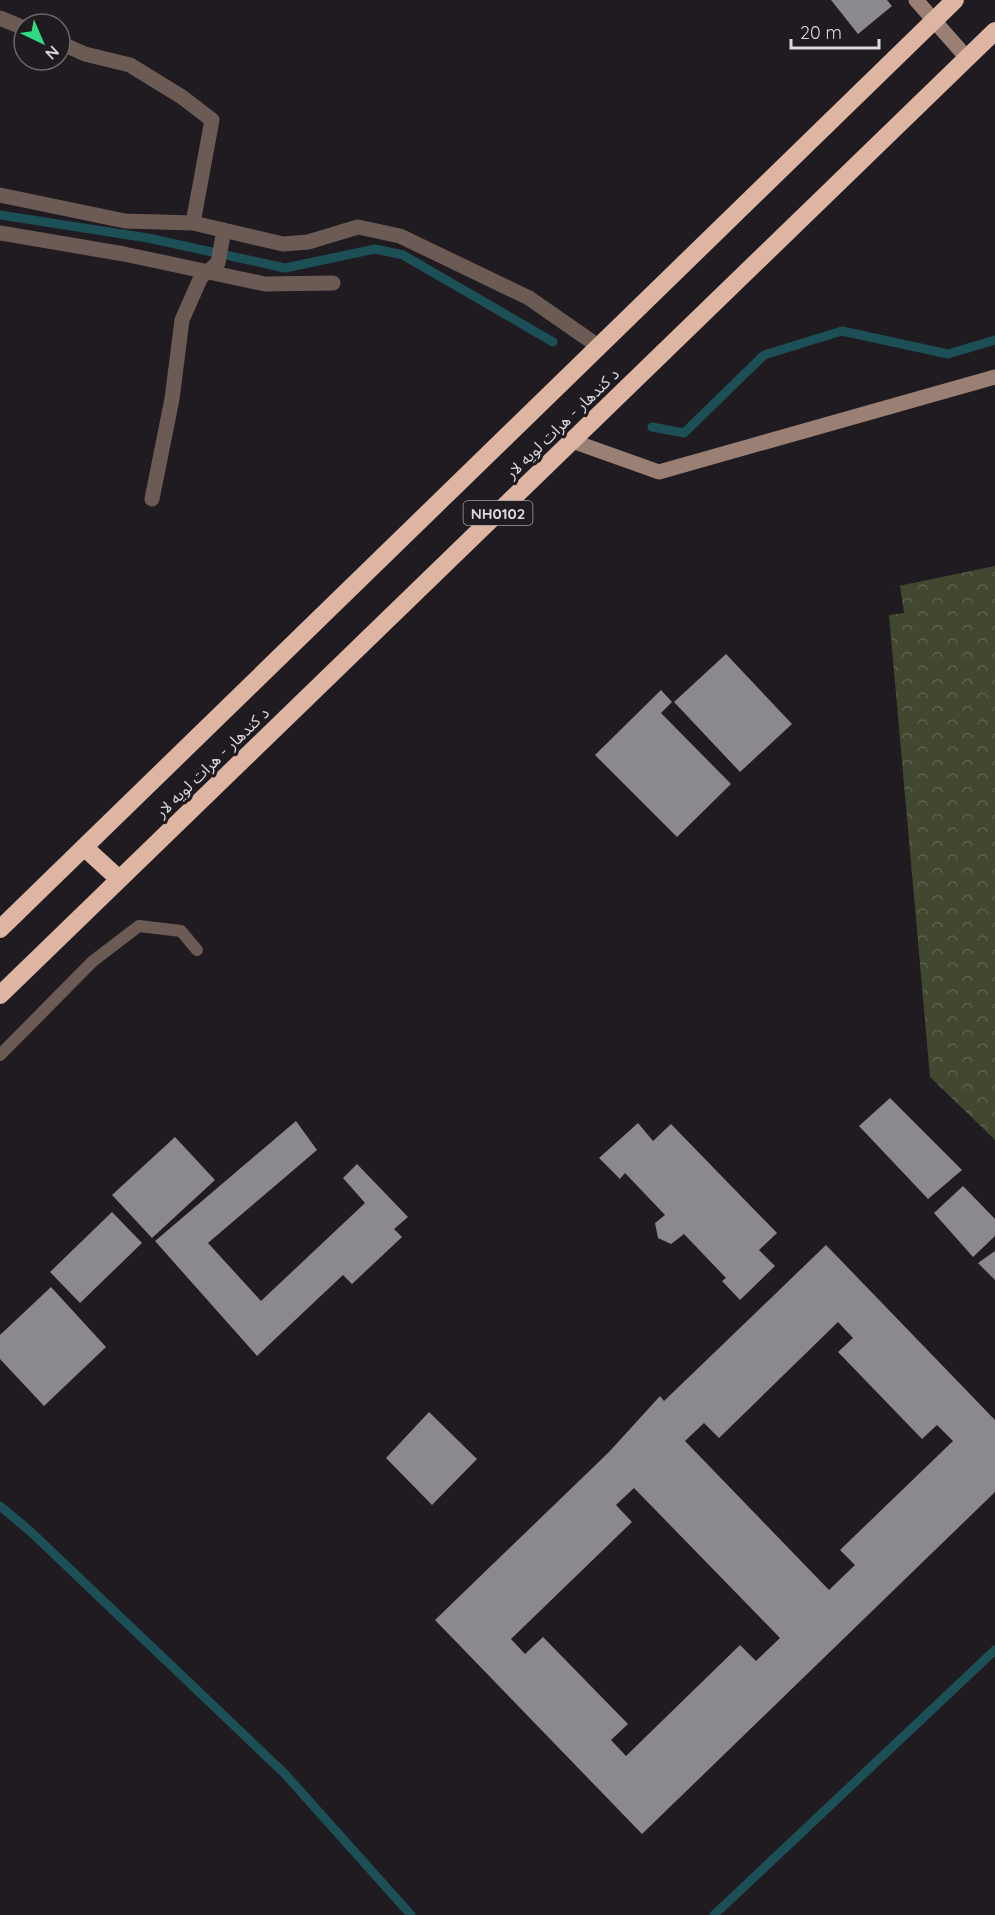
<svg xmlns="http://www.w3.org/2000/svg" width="995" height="1915" viewBox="0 0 995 1915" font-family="Quicksand,'Noto Sans Arabic',sans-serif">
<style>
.forest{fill:url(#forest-crowns)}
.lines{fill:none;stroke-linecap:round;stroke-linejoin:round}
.stream{stroke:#1c4f56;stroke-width:9}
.building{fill:#8b898f;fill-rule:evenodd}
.lane{stroke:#6c5b55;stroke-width:12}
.street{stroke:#6c5b55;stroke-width:15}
.secondary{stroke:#9a7f75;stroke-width:15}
.highway{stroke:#deb4a3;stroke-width:18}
.labels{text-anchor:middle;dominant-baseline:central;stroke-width:6;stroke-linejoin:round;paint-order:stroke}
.shield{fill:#1f1b20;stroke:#a3a0a4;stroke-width:1.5}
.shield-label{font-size:15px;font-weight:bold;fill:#dbd9dc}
.street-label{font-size:16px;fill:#dbd9dc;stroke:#1f1b20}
</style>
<defs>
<pattern id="forest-crowns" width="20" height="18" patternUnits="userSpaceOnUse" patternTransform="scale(1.5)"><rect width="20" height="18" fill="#424730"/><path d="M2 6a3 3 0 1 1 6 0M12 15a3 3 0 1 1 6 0" fill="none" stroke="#5d614d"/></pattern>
</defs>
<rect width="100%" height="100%" fill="#1f1b20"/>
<!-- forest -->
<path class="forest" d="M995,566V1140L930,1077L889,615L904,613L900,586L889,588Z"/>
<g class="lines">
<!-- stream -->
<path class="stream" d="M0,215L148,238L285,268L375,249L403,255L553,342
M652,427L684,433L764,355L842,331L948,354L995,340
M0,1506L31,1532L284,1773L411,1915
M714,1915L995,1650"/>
</g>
<!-- building -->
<path class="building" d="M831,0H887L892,6L858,34Z
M726,654L792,724L740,772L674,702Z
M661,690L672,702L661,713L731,784L677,837L595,755Z
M890,1098L962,1170L928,1199L859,1126Z
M296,1121L317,1150L208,1243L261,1301L365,1203L343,1178L357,1164L408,1217L394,1229L402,1237L352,1284L343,1275L257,1356L155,1241Z
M638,1123L653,1141L671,1124L777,1233L759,1250L775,1266L740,1300L722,1281L726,1278L684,1234L671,1244L658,1238L655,1223L665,1215L625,1173L620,1179L599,1158Z
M175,1137L215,1180L152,1238L112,1195Z
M963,1186L995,1219V1236L973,1257L934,1213Z
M112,1212L142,1243L80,1303L50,1272Z
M826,1245L995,1420V1492L642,1834L435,1620L609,1452L660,1396L664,1401ZM838,1322L853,1338L838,1352L922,1439L937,1425L953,1441L840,1550L855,1565L829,1590L685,1441L704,1423L719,1438ZM634,1488L780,1638L756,1661L740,1645L626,1756L611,1740L628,1724L543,1637L525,1654L511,1639L632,1522L616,1505Z
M995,1251V1280L978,1263Z
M51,1287L106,1347L44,1406L0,1359V1335Z
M429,1412L477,1459L432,1505L386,1458Z"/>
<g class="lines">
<!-- lane -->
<path class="lane" d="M0,1055L93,961L139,926L181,931L197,950"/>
<!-- street -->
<path class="street" d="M0,18L24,28
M60,43L85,54L130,65L182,97L212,120L193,223
M0,195L125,221L193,223L283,244L308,242L358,227L400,236L529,298L598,346
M0,233L124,254L265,284L333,283
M152,499L172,399L182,320L201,277L218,263L224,230"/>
<!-- secondary -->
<path class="secondary" d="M916,0L967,58
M572,441L659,472L995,377"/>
<!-- highway -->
<path class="highway" d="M84,847L119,879
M0,929L955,0
M0,995L995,31"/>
</g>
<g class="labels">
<!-- shield labels -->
<rect class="shield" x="463.5" y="501" width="69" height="24" rx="4.5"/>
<g class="shield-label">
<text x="498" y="513">NH0102</text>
</g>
<!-- street labels -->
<g class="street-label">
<text transform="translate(562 423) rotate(-44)">د کندهار - هرات لويه لار</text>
<text transform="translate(212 762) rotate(-44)">د کندهار - هرات لويه لار</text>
</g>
</g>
<!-- north arrow -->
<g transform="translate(42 42) rotate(136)"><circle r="28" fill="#1f1b20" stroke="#6a676b" stroke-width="1.5"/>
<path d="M0-4.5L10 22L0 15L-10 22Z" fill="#32d882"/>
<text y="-9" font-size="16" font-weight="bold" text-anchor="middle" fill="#dbd9dc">N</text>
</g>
<!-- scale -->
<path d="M791 39v9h88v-9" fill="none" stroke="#dbd9dc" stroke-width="3"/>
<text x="800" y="39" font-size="18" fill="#dbd9dc" stroke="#1f1b20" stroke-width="4.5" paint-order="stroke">20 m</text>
</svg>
